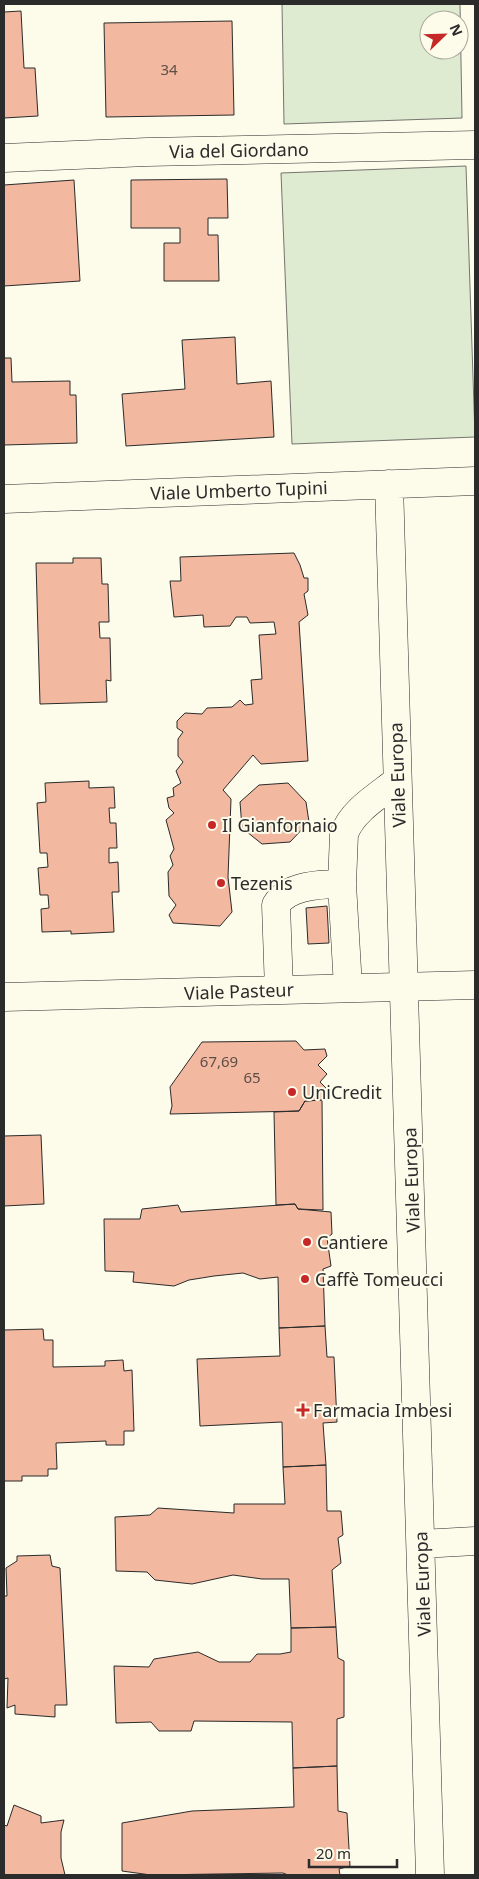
<svg xmlns="http://www.w3.org/2000/svg" width="479" height="1879" viewBox="0 0 479 1879" font-family="'Noto Sans',sans-serif">
<style>
.green{fill:#deebd1;stroke:#74746e;fill-rule:evenodd}
.building{fill:#f2b8a0;stroke:#2b2b2b}
.lines{fill:none;stroke-linecap:round;stroke-linejoin:round}
.minor-casing{stroke:#2b2b2b;stroke-width:29}
.minor{stroke:#fdfbea;stroke-width:28}
.poi-dot{fill:#c62828;stroke:#fdfbea;stroke-width:2}
.labels{text-anchor:middle;dominant-baseline:central;stroke-width:4;stroke-linejoin:round;paint-order:stroke}
.number-label{font-size:15px;fill:#5d4e48}
.street-label{font-size:18px;fill:#2b2b2b;stroke:#fdfbea}
.poi-label{font-size:18px;fill:#2b2b2b;stroke:#fdfbea;text-anchor:start}
</style>
<rect width="100%" height="100%" fill="#fdfbea"/>
<!-- green -->
<path class="green" d="M282,4H460L462,118L284,124ZM429,20H459V50H429Z
M466,166L475,437L292,444L281,173Z"/>
<!-- building -->
<path class="building" d="M21,11L24,68H35L38,116L4,118V12Z
M232,21L234,115L106,117L104,23Z
M227,179L228,218H208V235H218L219,281H164V243H180V228H131V180Z
M74,180L80,281L4,286V185Z
M235,337L237,384L271,381L274,437L126,446L122,394L185,389L182,340Z
M4,358H11L12,382L70,381V395H76L77,443L4,445Z
M294,553L300,565L304,578H308V591L304,594L308,615L299,622L308,761L261,764L253,755L223,790L231,799L228,877L232,912L220,926L173,923L169,915L176,905L169,896L168,872L173,865L170,856L174,849L166,820L174,813L169,808L167,798L174,796L173,788L181,783L176,771L183,762L178,756V739L183,732L177,728V721L185,713L202,714L207,708L232,707L240,700L245,705L253,704L251,680L262,679L259,635L276,634L274,622L250,623L247,617H236L230,626L204,627L203,615L174,617L170,581H181L180,557Z
M73,558H101L102,584H108L109,622H99L100,638H110L111,681L106,680L107,702L40,704L36,563H73Z
M89,781V788L114,787L115,808H109L110,823H116L117,848H109V863L118,862L119,892H112L114,932L71,934V931L42,932L41,909L49,908L48,895H40L38,868L48,867L47,853H40L37,803L46,802L45,783Z
M288,783L306,802L309,822L290,842L262,844L242,828L240,802L259,785Z
M327,906L329,943L308,944L306,908Z
M296,1041L304,1050L325,1049L327,1056L318,1065L327,1074L320,1082L327,1089L326,1096L322,1100L305,1101L299,1111L170,1114L172,1106L170,1087L202,1042Z
M322,1100L323,1210L298,1209L295,1204L276,1205L274,1112L299,1111L305,1101Z
M41,1135L44,1204L4,1206V1136Z
M295,1204L298,1209L331,1212L332,1234L327,1238L331,1266L323,1269L325,1326L279,1328L278,1277L260,1279L243,1273L214,1276L189,1280L174,1286L133,1282L134,1272L105,1271L104,1219H140L142,1209L178,1205L181,1212Z
M325,1326L327,1357H334L337,1422L323,1423L326,1465L283,1467L282,1422L200,1426L197,1359L280,1356L279,1328Z
M43,1329L44,1340H53V1367L105,1366V1361L123,1360L124,1371L132,1370L134,1431H124V1445H106V1441L56,1443L57,1469H48V1476H22V1481H4V1330Z
M326,1465L327,1511H341L343,1535L338,1538L341,1563L332,1570L336,1627L291,1628L289,1579H262L233,1575L192,1584L155,1580L147,1572L116,1571L115,1517L150,1515L158,1508L234,1513V1504H285L283,1467Z
M50,1555L52,1566L60,1568L67,1705H55V1717L15,1714V1705L7,1708L8,1678L4,1679V1596H7L6,1568L17,1561V1556Z
M336,1627L338,1658L344,1661V1717L337,1719V1766L293,1768L292,1722L194,1721L191,1731H159L151,1722L116,1723L114,1666L149,1667L154,1659L198,1652L219,1662H250L257,1654H280L291,1652V1628Z
M337,1766L338,1811L347,1813L350,1866L339,1869L340,1875H288L283,1873L151,1875L122,1871V1823L192,1811L294,1807L293,1768Z
M14,1805L41,1816V1823L64,1820L61,1832V1858L65,1875H4V1825L7,1826Z"/>
<g class="lines">
<defs>
<path id="minor" d="M4,158L147,152L475,145
M389,484L430,1875
M4,499L475,481
M348,987L342,884L344,834C352,811 378,796 397,781
M279,990L276,905C288,885 321,884 342,884
M4,997L475,985
M421,1544L475,1541"/>
</defs>
<!-- minor casing -->
<use href="#minor" class="minor-casing"/>
<!-- minor -->
<use href="#minor" class="minor"/>
</g>
<!-- markers -->
<g class="poi-dot">
<circle cx="212" cy="825" r="5"/>
<circle cx="221" cy="883" r="5"/>
<circle cx="292" cy="1092" r="5"/>
<circle cx="307" cy="1242" r="5"/>
<circle cx="305" cy="1279" r="5"/>
<path d="M300.5 1402.5h5v5h5v5h-5v5h-5v-5h-5v-5h5z"/>
</g>
<g class="labels">
<!-- number labels -->
<g class="number-label">
<text x="169" y="69">34</text>
<text x="219" y="1061">67,69</text>
<text x="252" y="1077">65</text>
</g>
<!-- street labels -->
<g class="street-label">
<text transform="translate(239 150) rotate(-1)">Via del Giordano</text>
<text transform="translate(239 490) rotate(-2)">Viale Umberto Tupini</text>
<text transform="translate(397 775) rotate(-92)">Viale Europa</text>
<text transform="translate(239 991) rotate(-2)">Viale Pasteur</text>
<text transform="translate(411 1180) rotate(-92)">Viale Europa</text>
<text transform="translate(422 1584) rotate(-92)">Viale Europa</text>
</g>
<!-- poi labels -->
<g class="poi-label">
<text x="222" y="825">Il Gianfornaio</text>
<text x="231" y="883">Tezenis</text>
<text x="302" y="1092">UniCredit</text>
<text x="317" y="1242">Cantiere</text>
<text x="315" y="1279">Caffè Tomeucci</text>
<text x="313" y="1410">Farmacia Imbesi</text>
</g>
</g>
<!-- border -->
<rect width="479" height="1879" fill="none" stroke="#2b2b2b" stroke-width="10"/>
<!-- north arrow -->
<g transform="translate(444 35) rotate(67)"><circle r="24" fill="#fdfbea" stroke="#a9a89e"/>
<path d="M0-4L9 19L0 12L-9 19Z" fill="#c62828"/>
<text y="-8" font-size="14" font-weight="bold" text-anchor="middle" fill="#2b2b2b">N</text>
</g>
<!-- scale -->
<path d="M309 1859v8h88v-8" fill="none" stroke="#2b2b2b" stroke-width="2.5"/>
<text x="316" y="1859" font-size="15" fill="#2b2b2b" stroke="#fdfbea" stroke-width="4" paint-order="stroke">20 m</text>
</svg>
